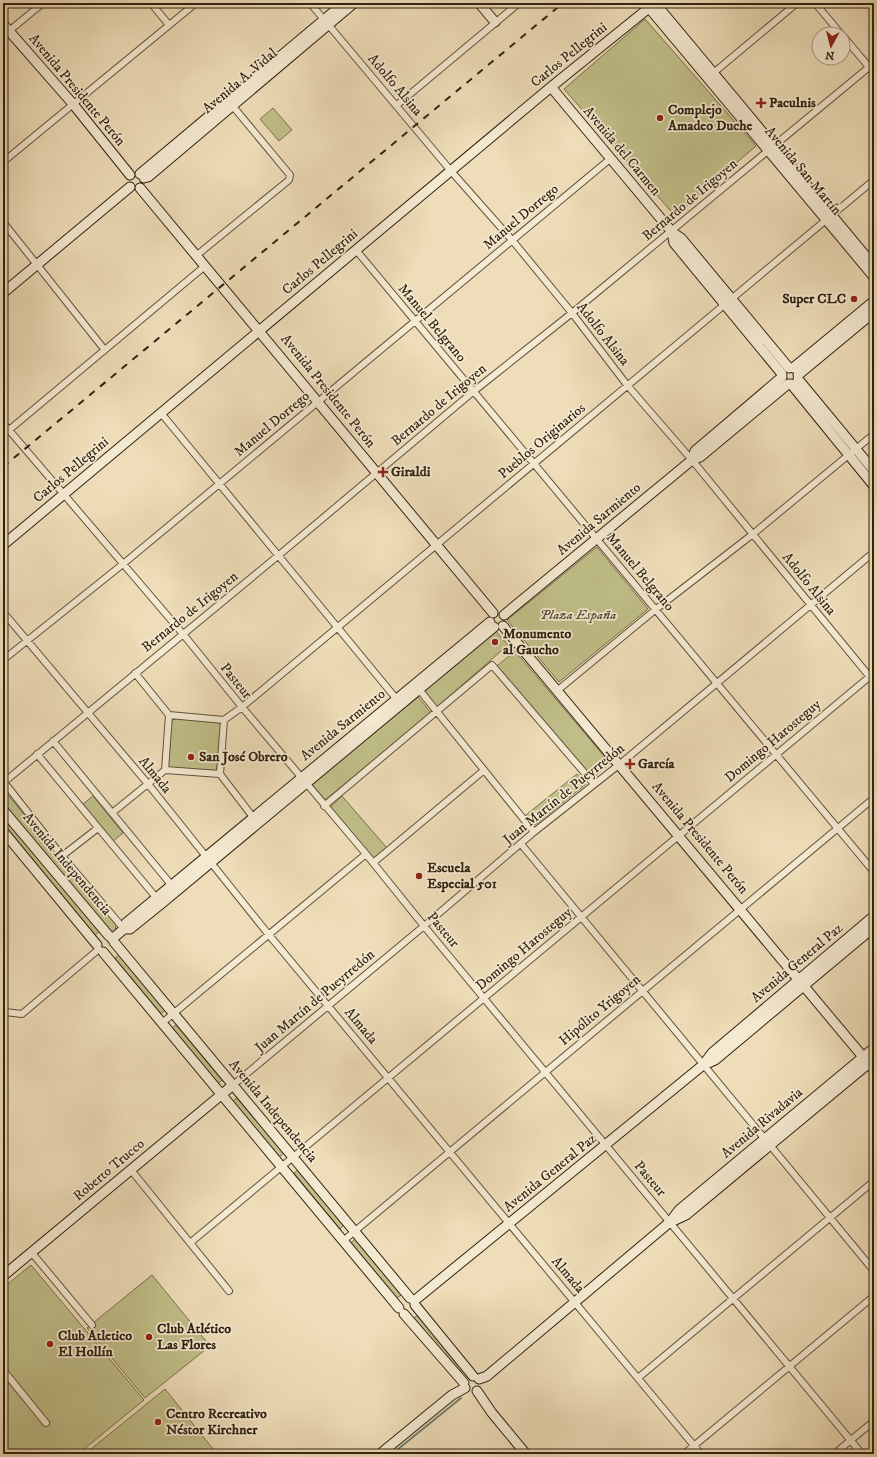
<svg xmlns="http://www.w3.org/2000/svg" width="877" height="1457" viewBox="0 0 877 1457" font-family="'IM FELL DW Pica',serif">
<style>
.green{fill:#c0bf89;stroke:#78704d}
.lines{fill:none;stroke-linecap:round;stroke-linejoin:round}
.stream{stroke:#717d74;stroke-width:2}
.street-casing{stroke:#60513b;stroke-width:8}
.secondary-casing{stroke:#312211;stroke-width:11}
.street{stroke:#f4e9d1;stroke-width:6}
.secondary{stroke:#f4e9d1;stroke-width:9}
.rail{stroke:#312211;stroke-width:2;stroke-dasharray:7 7;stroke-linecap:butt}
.poi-dot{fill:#8f2418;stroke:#f4e9d1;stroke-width:1.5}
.labels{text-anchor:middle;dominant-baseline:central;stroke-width:3.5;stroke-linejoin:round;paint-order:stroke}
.street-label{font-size:14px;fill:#312211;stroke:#f4e9d1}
.poi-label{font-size:14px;font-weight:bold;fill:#312211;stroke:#f4e9d1;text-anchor:start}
.park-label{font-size:14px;font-style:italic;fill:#55492f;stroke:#f4e9d1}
</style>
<rect width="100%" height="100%" fill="#eeddb8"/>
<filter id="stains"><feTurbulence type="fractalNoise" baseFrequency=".005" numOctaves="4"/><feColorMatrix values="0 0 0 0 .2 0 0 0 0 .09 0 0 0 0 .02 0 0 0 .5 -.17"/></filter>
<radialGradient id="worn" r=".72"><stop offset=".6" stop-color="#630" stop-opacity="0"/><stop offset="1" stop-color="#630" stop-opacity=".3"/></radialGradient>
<!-- green -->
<path class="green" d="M645,19L756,146L675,216L564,89Z
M273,108L292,130L279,141L260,119Z
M597,547L648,609L559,682L507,620Z
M494,629L508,645L437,707L423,691Z
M515,651L610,763L593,778L497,666Z
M418,697L431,713L325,800L312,784Z
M175,718L217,722L221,725L217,768L215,771L170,768L167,766L171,722Z
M577,774L586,784L535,825L526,815Z
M3,789L116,925L115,931L111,934L3,806Z
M93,796L123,833L112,842L82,805Z
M342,796L387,848L373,859L329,808Z
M3,816L99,932L95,935L3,825Z
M119,955L165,1010L161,1014L115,958Z
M176,1025L222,1080L218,1084L172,1028Z
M237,1098L284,1153L279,1157L233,1101Z
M298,1170L344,1225L340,1229L294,1173Z
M355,1239L401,1295L397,1298L351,1243Z
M31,1265L144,1400L78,1454H3V1288Z
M152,1275L210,1346L145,1398L87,1328Z
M418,1315L464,1370L460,1374L414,1318Z
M165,1389L217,1454H85Z"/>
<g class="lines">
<!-- stream -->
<path class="stream" d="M392,1454L461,1398"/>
<defs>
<path id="street" d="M151,3L169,25
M310,3L451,171L512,240L572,313L627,385L692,460L874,682
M815,3L841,34
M3,36L43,3
M843,36L874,73
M711,75L797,3
M397,105L519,3
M3,162L196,3
M3,222L104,349
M356,250L874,872
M197,255L289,180L290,175L231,104
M161,413L399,702
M3,423L183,634L242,707L366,854L424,926L862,1454
M9,430L205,266
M3,612L148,784L269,935L701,1454
M3,660L123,564L610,159
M135,673L169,715
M417,687L534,832
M558,690L655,610L753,534L874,434
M224,720L220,774L165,770L169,715L224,720L242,707L874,180
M53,741L173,887
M37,754L159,901
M220,774L256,821
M4,782L62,856L124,929
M3,783L279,555L474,391L572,313L874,63
M324,806L492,665L594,784
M112,813L165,770
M521,844L874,1271
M62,856L98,828
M373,863L483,771
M5,1012L22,1014L99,949
M162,1023L366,854
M233,1085L424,926L534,832L620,764L874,552
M131,1170L229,1291
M343,1241L874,798
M190,1243L874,673
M32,1253L92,1325
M3,1370L46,1423
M638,1378L874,1181
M684,1454L874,1296
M834,1454L874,1421"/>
<path id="secondary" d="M479,3L495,22
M645,3L874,277
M655,3L874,266
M3,24L73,104L130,175
M551,87L672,232L681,238L789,368
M140,174L344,3
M144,178L148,177L354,3
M140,188L493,613
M672,232L674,243L782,374
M3,293L130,187
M793,368L874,301
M798,375L874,312
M798,379L874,471
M791,384L874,486
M692,460L695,451L782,377
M3,545L551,87L655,3
M504,615L692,460L700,457L788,384
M503,626L874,1070
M3,810L109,936
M3,831L97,945
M124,929L126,923L490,622
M112,939L124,929H130L161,904L494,627
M114,942L410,1298
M103,952L399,1308
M704,1065L715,1060L874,927
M671,1222L686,1215L874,1059
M3,1276L233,1085
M414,1301L703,1065L712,1053L874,916
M415,1305L473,1376
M404,1314L464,1383
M479,1379L487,1376L670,1222L679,1210L874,1048
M477,1391L492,1413L526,1454
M380,1454L452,1395L465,1388"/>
</defs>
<!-- street casing -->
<use href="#street" class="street-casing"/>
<!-- secondary casing -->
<use href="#secondary" class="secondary-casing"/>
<!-- street -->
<use href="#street" class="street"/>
<!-- secondary -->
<use href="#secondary" class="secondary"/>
<!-- rail -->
<path class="rail" d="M3,467L563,3"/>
</g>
<!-- markers -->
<g class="poi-dot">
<path d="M759 97h4v4h4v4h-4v4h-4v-4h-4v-4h4z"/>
<circle cx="660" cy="118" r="4"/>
<circle cx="854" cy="299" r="4"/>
<path d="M381 466h4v4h4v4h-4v4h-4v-4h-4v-4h4z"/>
<circle cx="495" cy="642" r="4"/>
<circle cx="191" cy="757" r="4"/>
<path d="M628 758h4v4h4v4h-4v4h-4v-4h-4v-4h4z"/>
<circle cx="419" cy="876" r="4"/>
<circle cx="149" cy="1337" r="4"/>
<circle cx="50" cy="1344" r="4"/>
<circle cx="158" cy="1422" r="4"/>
</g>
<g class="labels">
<!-- street labels -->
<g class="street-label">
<text transform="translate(569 55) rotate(-39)">Carlos Pellegrini</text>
<text transform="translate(240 81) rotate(-40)">Avenida A. Vidal</text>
<text transform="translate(395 85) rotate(50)">Adolfo Alsina</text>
<text transform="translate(77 90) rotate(50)">Avenida Presidente Perón</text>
<text transform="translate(622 151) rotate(50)">Avenida del Carmen</text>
<text transform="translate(803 171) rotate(50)">Avenida San Martín</text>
<text transform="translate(690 200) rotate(-40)">Bernardo de Irigoyen</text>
<text transform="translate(521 217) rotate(-40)">Manuel Dorrego</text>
<text transform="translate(320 262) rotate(-40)">Carlos Pellegrini</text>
<text transform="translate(432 323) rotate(50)">Manuel Belgrano</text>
<text transform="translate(603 334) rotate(52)">Adolfo Alsina</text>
<text transform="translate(328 391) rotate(51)">Avenida Presidente Perón</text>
<text transform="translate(439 405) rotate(-40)">Bernardo de Irigoyen</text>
<text transform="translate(272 424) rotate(-40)">Manuel Dorrego</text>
<text transform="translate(542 441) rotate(-40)">Pueblos Originarios</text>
<text transform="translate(71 470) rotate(-40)">Carlos Pellegrini</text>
<text transform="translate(599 519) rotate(-40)">Avenida Sarmiento</text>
<text transform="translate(640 572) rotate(50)">Manuel Belgrano</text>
<text transform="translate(809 584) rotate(51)">Adolfo Alsina</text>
<text transform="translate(190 612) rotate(-39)">Bernardo de Irigoyen</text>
<text transform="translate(236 681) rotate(51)">Pasteur</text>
<text transform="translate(343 725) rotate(-39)">Avenida Sarmiento</text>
<text transform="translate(773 741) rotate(-40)">Domingo Harosteguy</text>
<text transform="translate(155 775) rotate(51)">Almada</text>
<text transform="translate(564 794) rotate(-39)">Juan Martín de Pueyrredón</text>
<text transform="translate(700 838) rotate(50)">Avenida Presidente Perón</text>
<text transform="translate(67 864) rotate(50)">Avenida Independencia</text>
<text transform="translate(443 930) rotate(50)">Pasteur</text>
<text transform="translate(524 949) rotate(-40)">Domingo Harosteguy</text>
<text transform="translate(797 963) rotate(-40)">Avenida General Paz</text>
<text transform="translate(315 1001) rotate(-40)">Juan Martín de Pueyrredón</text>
<text transform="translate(600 1010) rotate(-40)">Hipólito Yrigoyen</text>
<text transform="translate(361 1026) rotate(50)">Almada</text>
<text transform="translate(273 1111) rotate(50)">Avenida Independencia</text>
<text transform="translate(762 1123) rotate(-40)">Avenida Rivadavia</text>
<text transform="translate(109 1170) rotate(-40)">Roberto Trucco</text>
<text transform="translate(550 1173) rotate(-39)">Avenida General Paz</text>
<text transform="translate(650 1179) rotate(50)">Pasteur</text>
<text transform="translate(568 1275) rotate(50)">Almada</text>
</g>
<!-- poi labels -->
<g class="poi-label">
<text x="769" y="103">Paculnis</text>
<text x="668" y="110">Complejo<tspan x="668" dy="16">Amadeo Duche</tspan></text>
<text x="846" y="299" text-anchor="end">Super CLC</text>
<text x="391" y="472">Giraldi</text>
<text x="503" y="634">Monumento<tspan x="503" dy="16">al Gaucho</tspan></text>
<text x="199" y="757">San José Obrero</text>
<text x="638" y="764">García</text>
<text x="427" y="868">Escuela<tspan x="427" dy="16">Especial 501</tspan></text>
<text x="157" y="1329">Club Atlético<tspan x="157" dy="16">Las Flores</tspan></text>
<text x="58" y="1336">Club Atletico<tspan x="58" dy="16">El Hollín</tspan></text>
<text x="166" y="1414">Centro Recreativo<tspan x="166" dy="16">Néstor Kirchner</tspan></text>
</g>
<!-- park labels -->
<g class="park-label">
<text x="578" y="615">Plaza España</text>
</g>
</g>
<!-- margin -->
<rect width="877" height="1457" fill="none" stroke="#eeddb8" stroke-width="16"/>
<rect x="4" y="4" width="869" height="1449" fill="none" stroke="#312211" stroke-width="2"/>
<rect x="8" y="8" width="861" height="1441" fill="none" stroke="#312211"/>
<!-- north arrow -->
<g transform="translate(831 46) rotate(187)"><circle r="19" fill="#f4e9d1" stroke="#a69984"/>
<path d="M0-3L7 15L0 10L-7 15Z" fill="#8f2418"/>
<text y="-6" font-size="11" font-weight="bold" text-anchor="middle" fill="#312211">N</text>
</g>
<rect width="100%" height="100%" filter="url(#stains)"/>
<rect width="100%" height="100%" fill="url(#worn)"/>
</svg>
